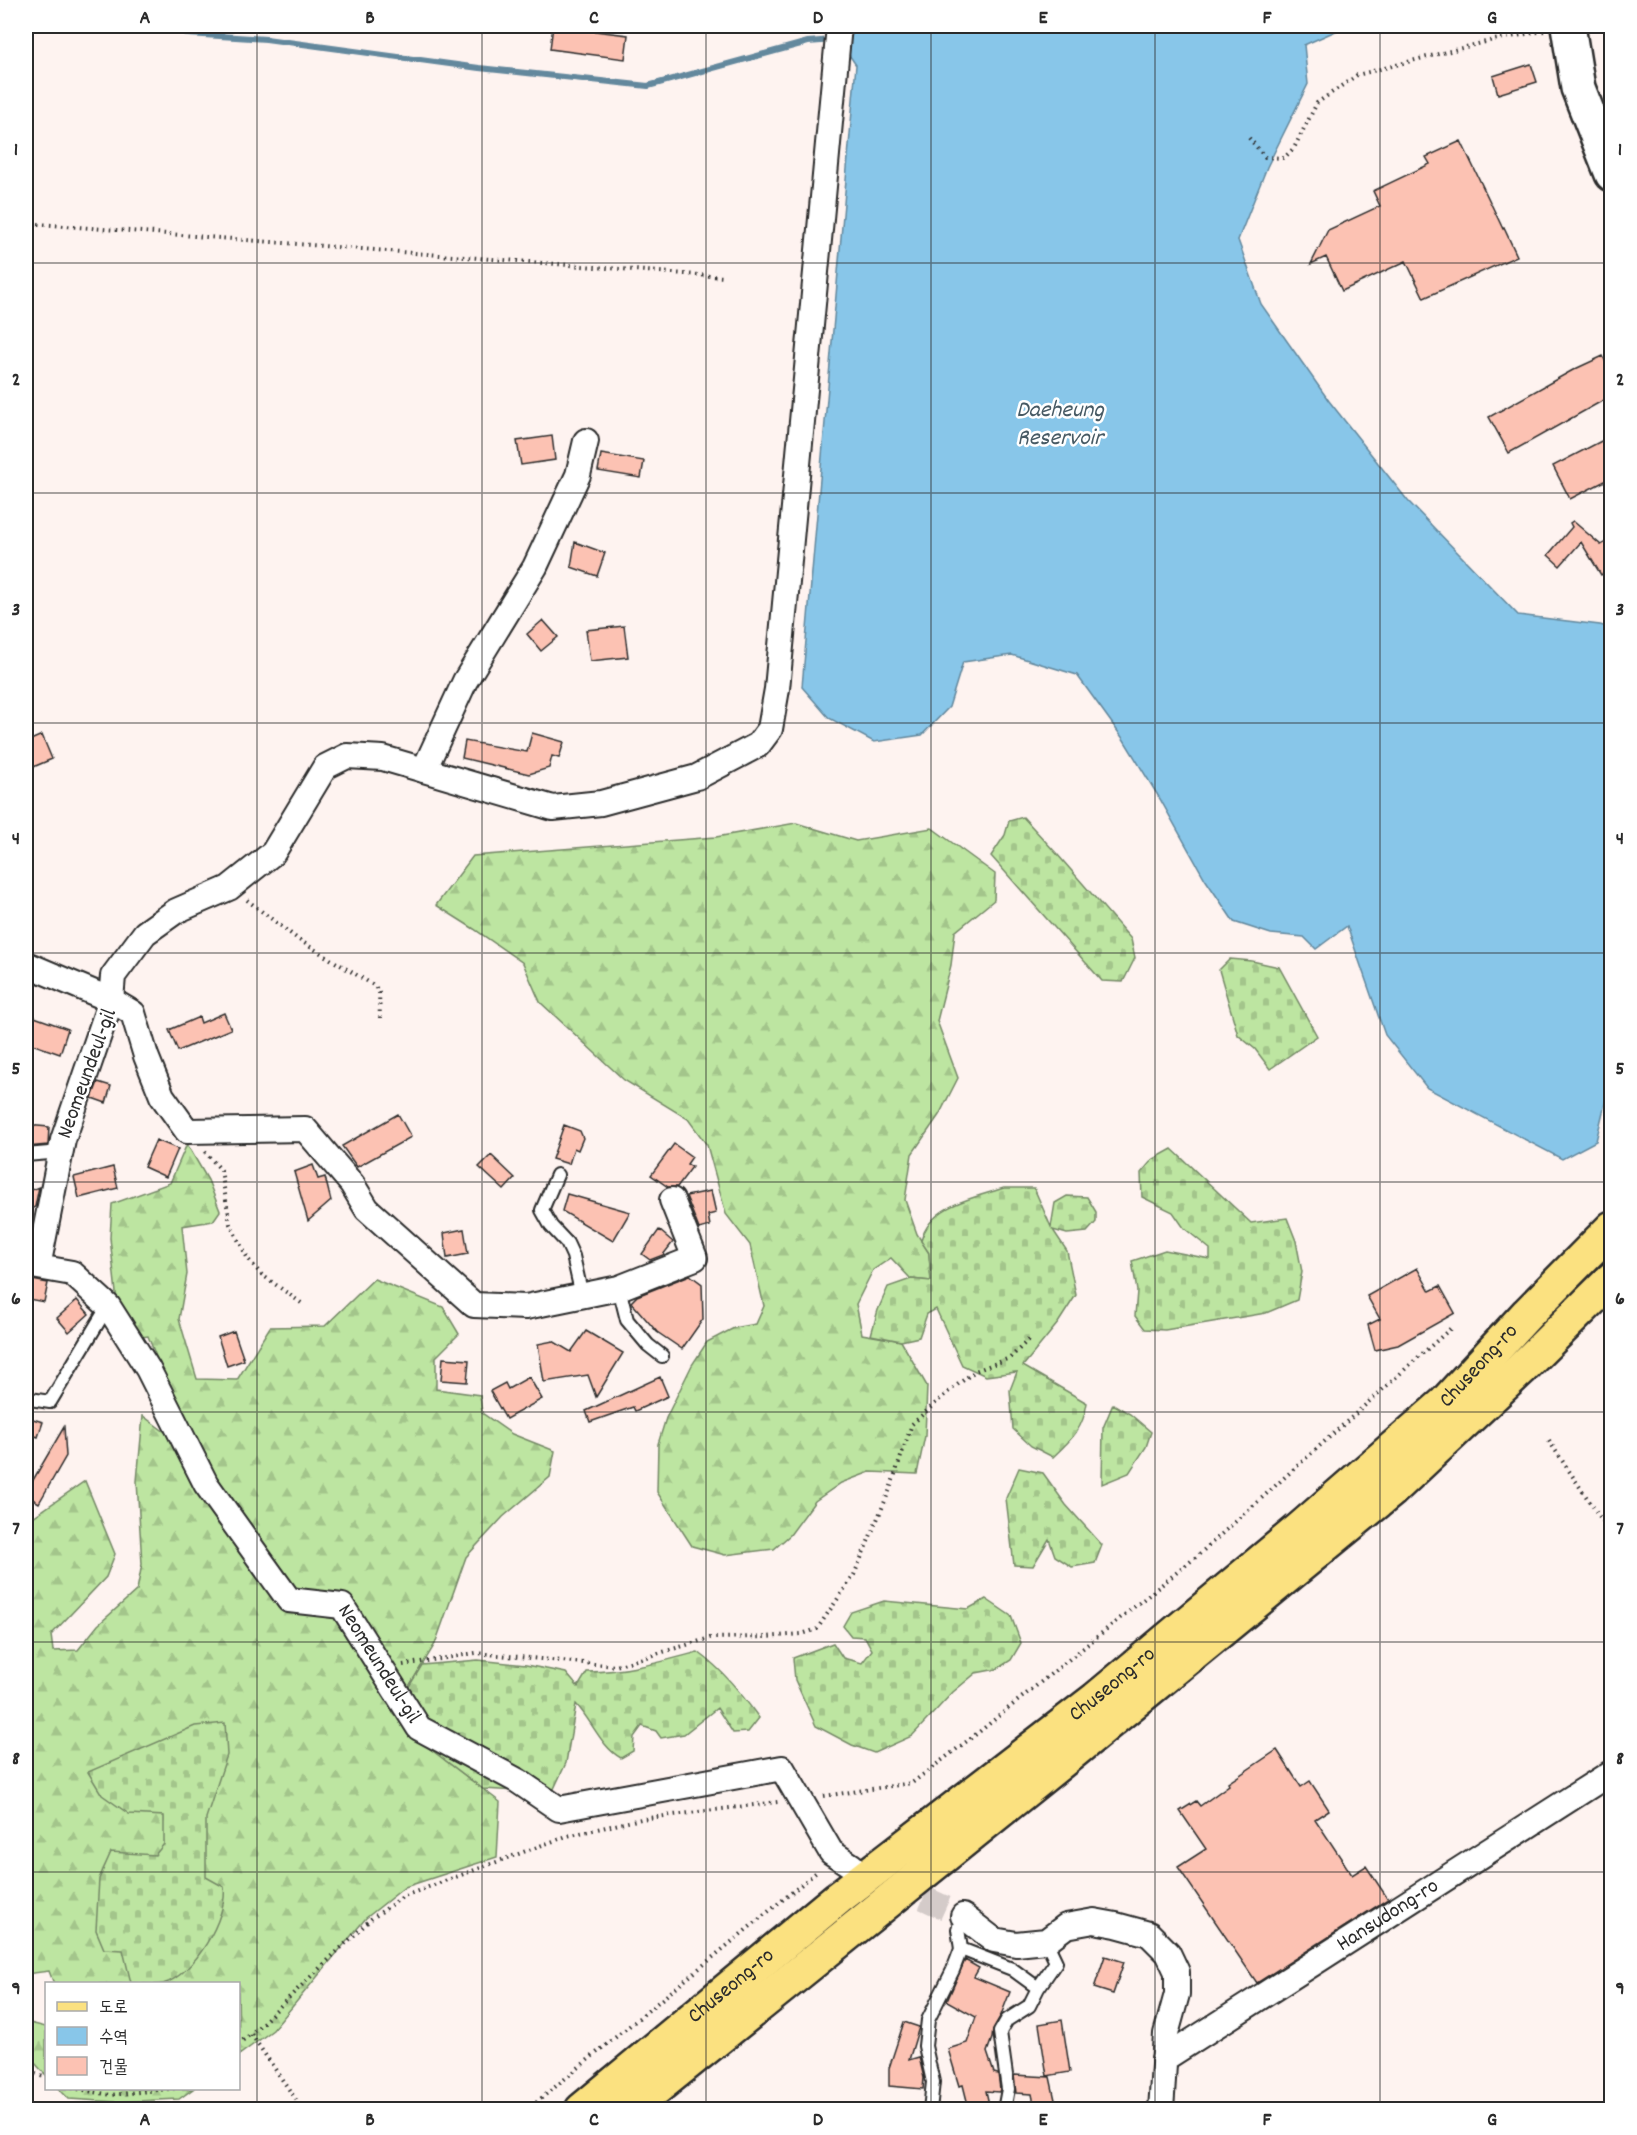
<svg xmlns="http://www.w3.org/2000/svg" width="1637" height="2135" viewBox="0 0 1637 2135" font-family="Dekko,'Poor Story',sans-serif">
<style>
.forest{fill:url(#forest-firs);stroke:#748866;stroke-width:1.5}
.cemetery{fill:url(#cemetery-stones);stroke:#748866;stroke-width:1.5}
.water{fill:#88c6e9;stroke:#63889d;stroke-width:1.5}
.lines{fill:none;stroke-linecap:round;stroke-linejoin:round}
.stream{stroke:#63889d;stroke-width:6}
.building{fill:#fcc2b3;stroke:#2b2b2b;stroke-width:1.5}
.street-tunnel{stroke:#d4cbc9;stroke-width:24;stroke-dasharray:24 12;stroke-linecap:butt}
.lane-casing{stroke:#2b2b2b;stroke-width:16}
.street-casing{stroke:#2b2b2b;stroke-width:28}
.secondary-casing{stroke:#2b2b2b;stroke-width:38}
.primary-casing{stroke:#2b2b2b;stroke-width:38}
.path{stroke:#2b2b2b;stroke-width:4;stroke-dasharray:1.5 4.5;stroke-linecap:butt}
.lane{stroke:#fff;stroke-width:12}
.street{stroke:#fff;stroke-width:24}
.secondary{stroke:#fff;stroke-width:33}
.primary{stroke:#fbe180;stroke-width:33}
.grid{fill:none;stroke:#2b2b2b;stroke-width:1.5;stroke-opacity:0.55}
.labels{text-anchor:middle;dominant-baseline:central;stroke-width:5;stroke-linejoin:round;paint-order:stroke}
.street-label{font-size:22px;fill:#2b2b2b;stroke:#fff}
.water-label{font-size:24px;font-style:italic;fill:#475a64;stroke:#fff}
.neatline{fill:none;stroke:#2b2b2b;stroke-width:2}
.grid-label{font-size:20px;text-anchor:middle;font-weight:bold;fill:#2b2b2b}
</style>
<defs>
<pattern id="forest-firs" width="22" height="20" patternUnits="userSpaceOnUse" patternTransform="scale(1.5)"><rect width="22" height="20" fill="#bde5a1"/><path d="M5 1l3.5 6h-7zM16 11l3.5 6h-7z" fill="#a3c58b"/></pattern>
<pattern id="cemetery-stones" width="16" height="16" patternUnits="userSpaceOnUse" patternTransform="scale(1.5)"><rect width="16" height="16" fill="#bde5a1"/><path d="M2 7V4a2 2 0 0 1 4 0v3zM10 15v-3a2 2 0 0 1 4 0v3z" fill="#a3c58b"/></pattern>
</defs>
<rect width="100%" height="100%" fill="#fef3f0"/>
<filter id="ink" filterUnits="userSpaceOnUse"><feTurbulence type="fractalNoise" baseFrequency=".0167" numOctaves="2"/><feDisplacementMap in="SourceGraphic" scale="12" xChannelSelector="R" yChannelSelector="G"/><feConvolveMatrix kernelMatrix="1 2 1 2 8 2 1 2 1" color-interpolation-filters="sRGB"/></filter>
<g filter="url(#ink)">
<!-- forest -->
<path class="forest" d="M796,823L856,841L932,828L995,874L994,900L955,932L951,965L937,1021L958,1078L939,1115L912,1154L905,1200L917,1234L929,1253L931,1281L911,1279L891,1258L873,1270L856,1304L862,1334L901,1341L927,1386L925,1436L917,1474L870,1472L841,1483L815,1501L790,1535L774,1549L725,1555L692,1546L657,1492L658,1444L666,1418L692,1365L707,1342L734,1328L756,1324L764,1306L750,1245L726,1214L707,1145L688,1119L624,1080L540,1002L523,963L474,929L436,905L473,856L716,837Z
M187,1144L208,1180L220,1211L213,1221L182,1226L187,1274L179,1319L197,1379L237,1380L270,1327L325,1326L374,1279L443,1307L459,1334L436,1357V1389L480,1395L482,1413L512,1434L555,1451L550,1477L503,1517L466,1557L435,1644L393,1713L446,1761L500,1802L497,1857L405,1887L366,1918L273,2030L239,2055L238,1984H54L49,1971L26,1974V1522L85,1481L115,1554L106,1577L51,1635L53,1651L78,1650L98,1625L137,1590L142,1564L137,1481L143,1416L173,1438L169,1390L148,1336L134,1338L118,1311L110,1238L112,1204L170,1183Z
M26,2022L46,2027V2075C24,2052 25,2054 26,2022Z
M59,2089H193L179,2099L116,2102L69,2099Z"/>
<!-- cemetery -->
<path class="cemetery" d="M1023,817L1057,854L1131,939L1135,958L1123,982L1102,981L991,856L1005,835L1009,821Z
M1230,959L1252,961L1279,967L1317,1036L1270,1069L1255,1049L1238,1035L1219,970Z
M1172,1149L1251,1223L1287,1218L1296,1241L1302,1272L1297,1300L1266,1313L1165,1330L1145,1329L1135,1316L1137,1291L1132,1261L1165,1250L1210,1259V1249L1184,1228L1173,1212L1142,1197L1141,1173L1152,1160Z
M1004,1188H1034L1051,1227L1055,1203L1067,1196L1087,1197L1096,1212V1222L1087,1232L1067,1234L1053,1230L1067,1251L1076,1295L1058,1323L1023,1366L1087,1403C1083,1429 1072,1439 1053,1457L1031,1446L1013,1429L1010,1390L1017,1372L986,1376L962,1365L936,1309L927,1314L919,1337L901,1341L871,1335L878,1310L888,1287L911,1279L931,1281L929,1253L921,1241C930,1205 973,1198 1004,1188Z
M1113,1404L1130,1414L1151,1432L1146,1447L1129,1473L1102,1484L1103,1428Z
M1019,1468L1043,1473L1066,1505L1102,1545L1095,1563L1072,1567L1055,1556L1049,1539L1033,1566L1014,1565L1006,1498Z
M986,1599L1011,1616L1021,1643L1011,1660L997,1669L976,1673L953,1692L912,1736L874,1753L852,1745L816,1726L795,1680L793,1658L833,1643L843,1658L862,1663L872,1650L865,1637L851,1636L843,1626L851,1612L884,1601L968,1609Z
M698,1652C723,1670 741,1693 759,1718L748,1732L733,1733L717,1708L684,1734L661,1738L656,1731L642,1726L634,1737L633,1751L621,1758C601,1747 592,1721 576,1704L566,1763L552,1793L483,1789L417,1739L393,1713L422,1665L478,1660L526,1665L566,1673L578,1687L587,1672C626,1672 661,1662 698,1652Z
M225,1723L227,1755L206,1818V1877L224,1887C228,1917 194,1975 163,1984C154,1986 140,1984 131,1983L123,1950L104,1949L96,1930L99,1879L111,1852L155,1855L164,1844V1816L129,1814L102,1795L88,1772L195,1726Z"/>
<!-- water -->
<path class="water" d="M848,26H1347L1304,45L1308,84L1267,167L1238,240L1261,304L1329,401L1408,501L1518,615L1600,625L1611,628L1612,1094L1607,1095L1596,1141L1562,1159L1427,1088L1385,1035L1347,926L1316,949L1304,937L1271,934L1234,922L1205,879L1160,799L1124,740L1077,675L1012,655L963,662L949,707L922,735L874,742L829,718L802,687L856,65L845,49Z"/>
<g class="lines">
<!-- stream -->
<path class="stream" d="M177,26L188,34L266,39L479,68L648,86L808,42L834,40"/>
</g>
<!-- building -->
<path class="building" d="M553,26L628,35L625,59L550,49Z
M1531,64L1537,82L1498,94L1493,76Z
M1461,141L1503,229L1504,228L1517,256L1424,298L1406,261L1342,291L1326,257L1311,264L1328,230L1380,206L1373,191L1430,164L1426,157Z
M1603,356L1611,374V396L1509,453L1489,417L1573,370Z
M552,436L555,460L521,465L517,441Z
M1611,436V478L1570,499L1553,466Z
M601,454L644,461L641,478L598,471Z
M1573,521L1601,545L1611,539V569L1601,575L1581,542L1560,566L1548,555L1572,527L1570,523Z
M575,542L605,553L597,576L571,567Z
M543,620L558,637L541,651L527,634Z
M624,626L628,657L590,661L586,630Z
M532,733L564,742L559,758L552,756L549,768L529,774L462,758L465,741L527,752Z
M42,735L52,759L26,770V742Z
M224,1013L231,1029L178,1051L169,1030L199,1017L201,1023Z
M26,1014L68,1029L60,1054L26,1042Z
M98,1082L111,1086L106,1103L92,1098Z
M398,1114L411,1137L357,1167L342,1146Z
M26,1125L49,1127L48,1145L26,1147Z
M564,1125L580,1131L583,1138L578,1150L574,1148L569,1164L552,1159Z
M156,1140L178,1149L166,1177L144,1167Z
M674,1144L692,1157L687,1164L692,1167L677,1187H668L651,1175Z
M491,1155L515,1178L504,1190L479,1167Z
M313,1165L318,1179L325,1177L331,1201L308,1221L294,1172Z
M113,1167L118,1188L79,1198L74,1177Z
M39,1187L35,1207L26,1211V1192Z
M711,1191L716,1213L708,1215L710,1226L699,1229L686,1196Z
M567,1194L630,1212L613,1241L562,1211Z
M464,1229L468,1254L447,1258L444,1233Z
M659,1230L673,1242L663,1255L650,1260L642,1254Z
M1417,1268L1430,1291L1440,1286L1455,1313L1398,1345L1375,1350L1368,1325L1380,1319L1367,1296Z
M690,1275L702,1284L703,1319L682,1349L657,1332L631,1302L637,1296Z
M32,1280L48,1283L44,1302L28,1299Z
M77,1300L89,1314L69,1332L57,1318Z
M234,1331L244,1360L227,1366L218,1337Z
M586,1331L623,1353L596,1397L588,1375L544,1382L538,1344L553,1341L571,1352Z
M443,1358L469,1360L467,1382L441,1380Z
M529,1377L542,1399L506,1419L490,1391L505,1383L508,1389Z
M660,1377L668,1396L635,1411L633,1407L590,1422L586,1411Z
M26,1417L43,1422L38,1437L26,1433Z
M64,1427L66,1456L39,1503L26,1495V1492Z
M1277,1750L1301,1787L1310,1781L1329,1810L1315,1819L1352,1875L1366,1866L1388,1899L1257,1983L1178,1867L1206,1849L1180,1811L1196,1801L1200,1806L1229,1785L1228,1783Z
M1105,1956L1124,1962L1113,1994L1094,1988Z
M965,1960L979,1968L974,1977L1010,1992L1001,2015L993,2029L992,2038L987,2052L994,2073L998,2074L1000,2089L999,2092L986,2091L990,2109H969L963,2085L959,2086L948,2049L967,2043L976,2017L947,2001Z
M1062,2020L1070,2072L1047,2076L1039,2024Z
M904,2022L919,2027L909,2060L919,2057L924,2078L923,2089L889,2086V2068Z
M1014,2075L1050,2077L1057,2109H1035L1032,2094L1016,2093Z"/>
<g class="lines">
<!-- street-tunnel -->
<path class="street-tunnel" d="M891,1883L963,1916"/>
<defs>
<path id="lane" d="M26,1155L61,1152
M557,1175L542,1210L551,1226L567,1243L573,1256L582,1296
M619,1288L627,1320L648,1345L662,1356
M26,1401L30,1399L50,1402L108,1306
M961,1949L958,1929L963,1916
M930,2110L933,2082L925,2046L928,2020L953,1970L961,1949L1012,1969L1038,1988L1056,1962L1046,1941
M1004,2110L1008,2089L1000,2032L1007,2020L1029,2006L1038,1988"/>
<g id="street">
<path id="s1" d="M839,26L777,689L770,729L758,745L697,777L601,803L553,808L383,758L347,756L325,767L273,853L229,888L176,911L145,933L113,976L111,1000L63,1140L38,1267L72,1273L108,1306L148,1369L206,1484L289,1600L342,1606L419,1728L518,1781L559,1809L782,1768L831,1852L852,1866"/>
<path d="M424,770L465,681L535,567L578,475L586,441"/>
<path d="M26,964L111,1000L133,1013L146,1056L162,1096L187,1131L305,1129L352,1184L367,1209L474,1305L526,1307L619,1288L695,1258L672,1200"/>
<path d="M963,1916L994,1940L1016,1944L1046,1941L1066,1926L1094,1921L1116,1925L1149,1934L1168,1953L1177,1972V1994L1166,2034L1161,2110"/>
<path id="s2" d="M1164,2059L1612,1772"/>
</g>
<path id="secondary" d="M1568,26L1578,88L1612,174"/>
<g id="primary">
<path id="s3" d="M582,2110L838,1898L1096,1699L1300,1529L1445,1403L1528,1313L1612,1228"/>
<path d="M629,2110L1062,1761L1392,1490L1521,1369L1612,1279"/>
</g>
</defs>
<!-- lane casing -->
<use href="#lane" class="lane-casing"/>
<!-- street casing -->
<use href="#street" class="street-casing"/>
<!-- secondary casing -->
<use href="#secondary" class="secondary-casing"/>
<!-- primary casing -->
<use href="#primary" class="primary-casing"/>
<!-- path -->
<path class="path" d="M1249,138L1265,157L1284,158L1294,148L1317,103L1357,75L1493,40L1544,31
M26,223L724,277
M247,900L299,940L375,986L379,993L380,1018
M205,1152L221,1170L230,1224L248,1259L261,1274L304,1305
M1549,1441L1612,1535
M403,1665L476,1653L616,1666L710,1638L766,1637L802,1634L817,1629L854,1575L890,1489L912,1424L947,1393L975,1371L1010,1358L1029,1339
M824,1796L912,1783L979,1732L1196,1557L1451,1328
M238,2044L251,2034
M26,2059L33,2073L46,2078
M72,2088L111,2095L177,2088
M303,2110L251,2034L371,1919L404,1896L567,1836L641,1819L778,1802
M527,2110L819,1870"/>
<!-- lane -->
<use href="#lane" class="lane"/>
<!-- street -->
<use href="#street" class="street"/>
<!-- secondary -->
<use href="#secondary" class="secondary"/>
<!-- primary -->
<use href="#primary" class="primary"/>
</g>
</g>
<!-- grid -->
<path class="grid" d="M257,26V2110M482,26V2110M706,26V2110M931,26V2110M1155,26V2110M1380,26V2110M26,263H1612M26,493H1612M26,723H1612M26,953H1612M26,1182H1612M26,1412H1612M26,1642H1612M26,1872H1612"/>
<g class="labels">
<!-- street labels -->
<g class="street-label">
<text transform="translate(88 1074) rotate(-70)">Neomeundeul-gil</text>
<text stroke="none"><textPath href="#s3" startOffset="1166">Chuseong-ro</textPath></text>
<text stroke="none"><textPath href="#s1" startOffset="2340">Neomeundeul-gil</textPath></text>
<text stroke="none"><textPath href="#s3" startOffset="680">Chuseong-ro</textPath></text>
<text stroke="none"><textPath href="#s2" startOffset="266">Hansudong-ro</textPath></text>
<text stroke="none"><textPath href="#s3" startOffset="194">Chuseong-ro</textPath></text>
</g>
<!-- water labels -->
<g class="water-label">
<text x="1060" y="411">Daeheung<tspan x="1060" dy="28">Reservoir</tspan></text>
</g>
</g>
<!-- margin -->
<rect width="1637" height="2135" fill="none" stroke="#fff" stroke-width="66"/>
<!-- legend -->
<rect x="45" y="1982" width="195" height="108" fill="#ffffff" stroke="#aaaaaa" stroke-width="1.5"/>
<rect x="57" y="2002" width="30" height="9" fill="#fbe180" stroke="#aaaaaa" stroke-width="1.5"/>
<text x="99" y="2012" font-size="18" fill="#2b2b2b">도로</text>
<rect x="57" y="2027" width="30" height="18" fill="#88c6e9" stroke="#aaaaaa" stroke-width="1.5"/>
<text x="99" y="2042" font-size="18" fill="#2b2b2b">수역</text>
<rect x="57" y="2057" width="30" height="18" fill="#fcc2b3" stroke="#aaaaaa" stroke-width="1.5"/>
<text x="99" y="2072" font-size="18" fill="#2b2b2b">건물</text>
<rect x="33" y="33" width="1571" height="2069" class="neatline"/>
<g class="grid-label">
<text x="145" y="23">A</text>
<text x="370" y="23">B</text>
<text x="594" y="23">C</text>
<text x="818" y="23">D</text>
<text x="1043" y="23">E</text>
<text x="1267" y="23">F</text>
<text x="1492" y="23">G</text>
<text x="16" y="155">1</text>
<text x="1620" y="155">1</text>
<text x="16" y="385">2</text>
<text x="1620" y="385">2</text>
<text x="16" y="615">3</text>
<text x="1620" y="615">3</text>
<text x="16" y="844">4</text>
<text x="1620" y="844">4</text>
<text x="16" y="1074">5</text>
<text x="1620" y="1074">5</text>
<text x="16" y="1304">6</text>
<text x="1620" y="1304">6</text>
<text x="16" y="1534">7</text>
<text x="1620" y="1534">7</text>
<text x="16" y="1764">8</text>
<text x="1620" y="1764">8</text>
<text x="16" y="1994">9</text>
<text x="1620" y="1994">9</text>
<text x="145" y="2125">A</text>
<text x="370" y="2125">B</text>
<text x="594" y="2125">C</text>
<text x="818" y="2125">D</text>
<text x="1043" y="2125">E</text>
<text x="1267" y="2125">F</text>
<text x="1492" y="2125">G</text>
</g>
</svg>
